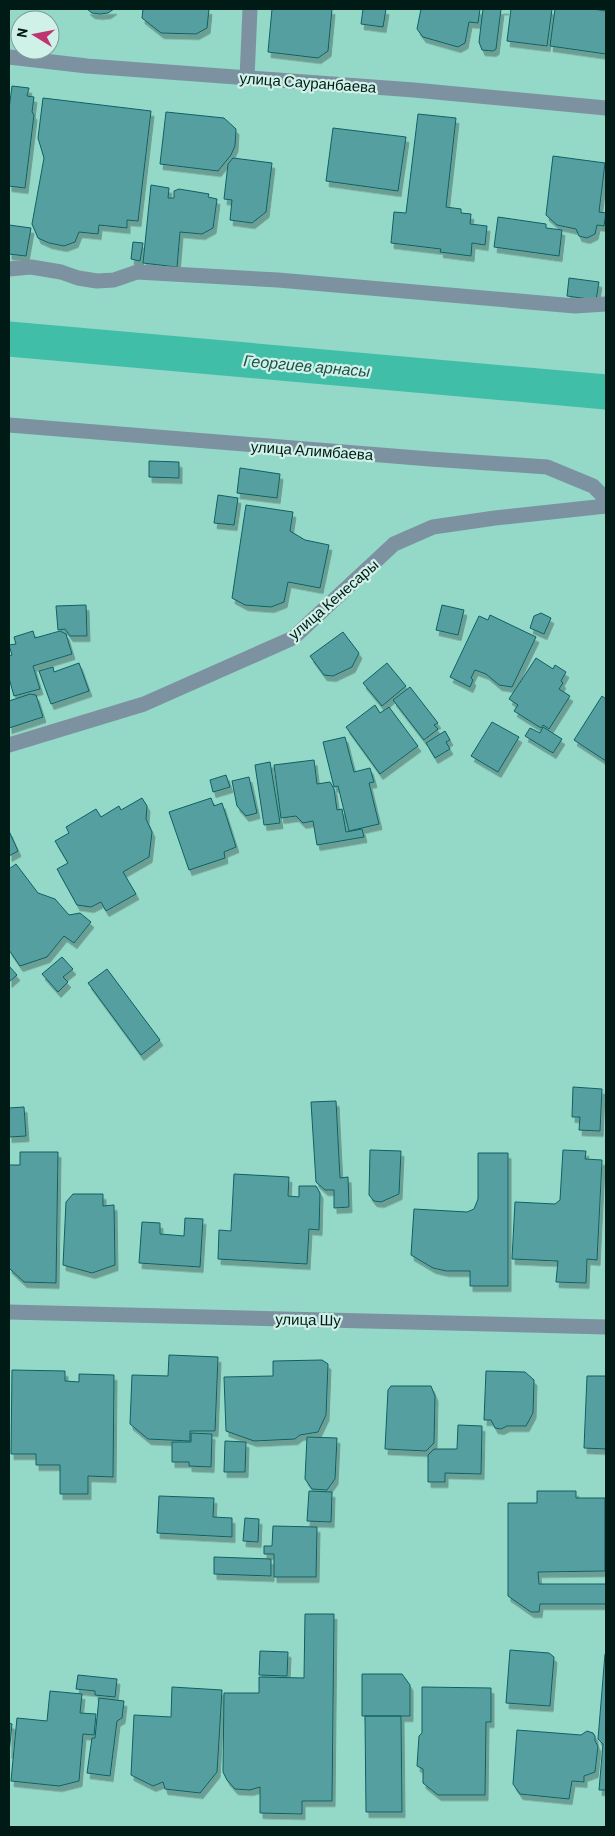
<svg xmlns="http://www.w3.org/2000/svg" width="615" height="1836" viewBox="0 0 615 1836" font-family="Barlow,sans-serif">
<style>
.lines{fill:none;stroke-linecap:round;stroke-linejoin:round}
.canal{stroke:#41bea7;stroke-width:35}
.building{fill:#579fa1;stroke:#0f6163;filter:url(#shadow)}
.minor{stroke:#7d92a0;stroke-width:15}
.labels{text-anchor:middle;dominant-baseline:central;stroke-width:4.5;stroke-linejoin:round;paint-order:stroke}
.street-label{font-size:15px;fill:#001b16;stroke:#d0f1e8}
.water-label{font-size:16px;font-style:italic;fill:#1e5248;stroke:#d0f1e8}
</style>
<defs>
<filter id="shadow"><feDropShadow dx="3" dy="5.5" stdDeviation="0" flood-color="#0004"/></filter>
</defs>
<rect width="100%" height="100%" fill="#94d8c8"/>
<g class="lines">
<!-- canal -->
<path class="canal" d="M9,339L606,392"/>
</g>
<!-- building -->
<path class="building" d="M87,9H114L108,13L100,14L92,13Z
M143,9H209L207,28L196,34L161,33L142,18Z
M272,9H332L328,51L318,58L268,52Z
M363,9H386L383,27L361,24Z
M421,9H480L478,23L469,22L465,43L458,47L423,37L417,29Z
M483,9H506H501L496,49L493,51L482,50L479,42Z
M511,9H552L547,46L507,41Z
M555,9H592L606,11V54L550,46Z
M12,86L29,88L27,96L34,97L32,112L34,115L25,188L9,186V109Z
M43,98L151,111L138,221L127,220V228L99,225L98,234L79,232L75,242L64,246L49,243L38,238L32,224L44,158L38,138Z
M166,112L224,118L236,129L235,146L231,155L218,171L160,164Z
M418,114L456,118L446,207L461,209V213L471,214L470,224L487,226L485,245L472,243L471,256L440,252L441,249L391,243L394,212L406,213Z
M333,128L406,137L398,191L326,181Z
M553,156L605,163L599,212L606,213L604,226L597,225L595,234L587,238L579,236L576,229L557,225L546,215Z
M233,158L272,163L266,212L252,223L230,220L232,200L224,199L228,164Z
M151,185L169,188L168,198H174V191L179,189L209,194L208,197L217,199L213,228L202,234L180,232L177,267L143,263Z
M498,217L546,224V228L562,230L559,256L494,247Z
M9,225L31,228L26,256L9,254Z
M133,242L143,243L140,261L131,259Z
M569,278L599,282L596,300L567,296Z
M149,461L179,462V478L149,477Z
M240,468L280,474L277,498L237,493Z
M218,495L238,498L234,525L214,523Z
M246,505L293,512L290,531L305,540L329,545L320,588L288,582L284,602L271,607L245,605L232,598Z
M86,605L87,636H70L65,629L58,630L56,606Z
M442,605L464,610L458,635L436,630Z
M541,613L551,618L544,634L530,628L534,616Z
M490,615L536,637L512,687L499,685L486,674L475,670L471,678L473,680L470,687L450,677L479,616L488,620Z
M33,631L35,638L60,631L66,634L72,654L33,666L40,689L14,696L9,678V656L12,655L9,645L16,644L14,637Z
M343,632L359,653L352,667L333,676L324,675L310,656Z
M536,658L553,669L555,665L566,672L561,681L563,683L559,689L570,696L549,729L543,725L541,728L514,711L518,705L509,699Z
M79,663L89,691L51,704L39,671L53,667L54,672Z
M387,663L406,686L382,706L363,683Z
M410,687L438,723L434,725L438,729L424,740L393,700Z
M30,694L36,695L43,717L9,728V701Z
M602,696L606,699V761L574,740Z
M375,705L380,713L389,707L418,746L380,774L346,727Z
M492,722L519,737L498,772L471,756Z
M543,727L562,739L553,753L525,736L530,728L540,733Z
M445,731L450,740L446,742L450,749L435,758L426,743Z
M345,737L354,772L370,768L374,782L369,783L379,824L349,831L338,786L334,787L323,742Z
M314,760L317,784L330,782L334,789L337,810L342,809L346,832L362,829L364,837L317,845L313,821L303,823L296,816L281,818L274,765Z
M270,762L280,823L264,825L255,765Z
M226,775L230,787L213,792L210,780Z
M249,777L257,813L246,816L237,806L232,781Z
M142,798L147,806L146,819L152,832L149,857L123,872L136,894L106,911L101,902L91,907L77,905L57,869L68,863L55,841L69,833L66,827L96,809L101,817L119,806L121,810Z
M211,798L214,806L222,803L236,847L224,852L225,858L189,870L169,812Z
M9,831L18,851L9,856Z
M16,864L38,893L55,899L69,915L80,913L91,922L74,943L64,936L47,957L20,966L9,950V869Z
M62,957L73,969L63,977L68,982L58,992L42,974Z
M9,966L17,975L9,982Z
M107,969L160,1040L141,1055L88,983Z
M573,1087L602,1089L600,1131L579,1130L580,1117H572Z
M336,1101L340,1178L348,1177L349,1207L334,1208V1190H325L316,1182L311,1102Z
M24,1107L26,1136L9,1137V1108Z
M370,1150L401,1151L399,1194L381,1202L374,1201L369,1195Z
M563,1150L586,1151L585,1159L602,1160L597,1260L587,1259L586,1283L556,1282L558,1261L512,1259L515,1202L555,1204L560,1200Z
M20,1152H58L56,1283L24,1282L9,1268V1165H20Z
M478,1153H508V1286H470V1271H446L433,1268L411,1255L414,1209L467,1212L474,1209L478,1199Z
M234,1174L289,1177L288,1196L299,1197V1186H316L320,1193L319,1230L309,1229L307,1264L218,1259L219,1230L231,1231Z
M73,1194H103V1206L114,1205L115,1265L92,1273L63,1265L66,1202Z
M185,1218L203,1219L200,1267L139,1263L142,1222L160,1223V1234L184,1236Z
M169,1355L218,1357L215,1431H190V1441L148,1439L130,1424L132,1375L168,1376Z
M322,1360L328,1364L326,1415L318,1432L300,1435L295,1439L254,1441L226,1431L224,1377L273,1376V1361Z
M12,1370L65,1371V1381L79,1382V1374L114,1375L113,1477L88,1476V1494H60V1465H36V1454H11Z
M486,1371L525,1372L534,1380L533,1413L526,1426H507L501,1429L495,1428L491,1420H484Z
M587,1376H606V1449L584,1448Z
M391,1386H431L435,1396L434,1443L426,1451L385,1449L388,1390Z
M458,1425L482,1426L481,1474L445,1473V1482H428V1455L434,1449H457Z
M191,1433L212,1434L211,1467L189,1466V1462H172V1442H191Z
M307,1437L337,1438L335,1479L327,1490L312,1489L305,1479Z
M225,1441L246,1442L245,1472H224Z
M309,1491L332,1492L331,1522L307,1521Z
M537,1491H576V1498H605V1571L538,1572L539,1584H606V1604H540L539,1612H531L508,1596V1503H537Z
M159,1496L214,1498L213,1517L232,1518V1537L157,1533Z
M245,1518L259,1519L258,1542L243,1541Z
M273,1526L317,1527L316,1577H274V1554H264V1546H272Z
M214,1557L271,1559V1576L214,1574Z
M305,1614H334L332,1801H302V1814L260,1813V1787L250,1790L235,1789L227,1780L223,1772L224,1693H259V1677L304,1678Z
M510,1650L549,1653L554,1657L550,1706L506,1703Z
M260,1651L288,1652L287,1676L259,1675Z
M605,1654H606V1790H599L603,1744L598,1739Z
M362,1674H402L410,1685V1716H362Z
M78,1675L117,1679L115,1697L95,1695V1691L76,1689Z
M172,1687L222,1690L217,1772L200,1793L165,1789L163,1782L153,1786L131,1775L134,1715L171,1717Z
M422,1687L491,1688V1722H486L485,1795H438L423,1783V1769L417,1766L419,1736L422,1733Z
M50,1691L82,1694L80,1713L96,1714L94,1735L83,1734L79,1781L59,1786L11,1781L17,1718L47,1721Z
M99,1698L124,1701L122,1718L117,1721L110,1776L87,1773L92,1738H95Z
M365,1716H401L402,1812H366Z
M9,1723L12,1724L9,1753Z
M517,1730L581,1735L587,1731L593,1733L595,1736V1741L598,1746L595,1772L584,1776V1782L572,1781L569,1799L520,1794L513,1784Z"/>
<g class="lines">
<!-- minor -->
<path class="minor" d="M9,57L87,66L414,90L606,108
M247,78L250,9
M9,269L31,267L61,272L78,278L97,281L114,280L137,272L278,280L575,306L606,304
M9,425L430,459L547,467L593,486L606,499
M9,745L144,704L293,638L394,544L433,527L495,518L606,506
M9,1312L606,1327"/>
</g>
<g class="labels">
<!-- street labels -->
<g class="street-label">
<text transform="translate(308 82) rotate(4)">улица Сауранбаева</text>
<text transform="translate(312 450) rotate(4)">улица Алимбаева</text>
<text transform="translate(333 599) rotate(-41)">улица Кенесары</text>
<text transform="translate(308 1319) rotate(1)">улица Шу</text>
</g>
<!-- water labels -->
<g class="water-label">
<text transform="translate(307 365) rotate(5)">Георгиев арнасы</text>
</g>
</g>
<!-- border -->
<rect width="615" height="1836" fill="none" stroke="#001b16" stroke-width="20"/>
<!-- north arrow -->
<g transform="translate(35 35) rotate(280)"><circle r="24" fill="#d0f1e8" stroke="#7d9b94"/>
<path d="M0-4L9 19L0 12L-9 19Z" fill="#be3571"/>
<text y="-8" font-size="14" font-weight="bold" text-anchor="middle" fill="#001b16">N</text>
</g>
</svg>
